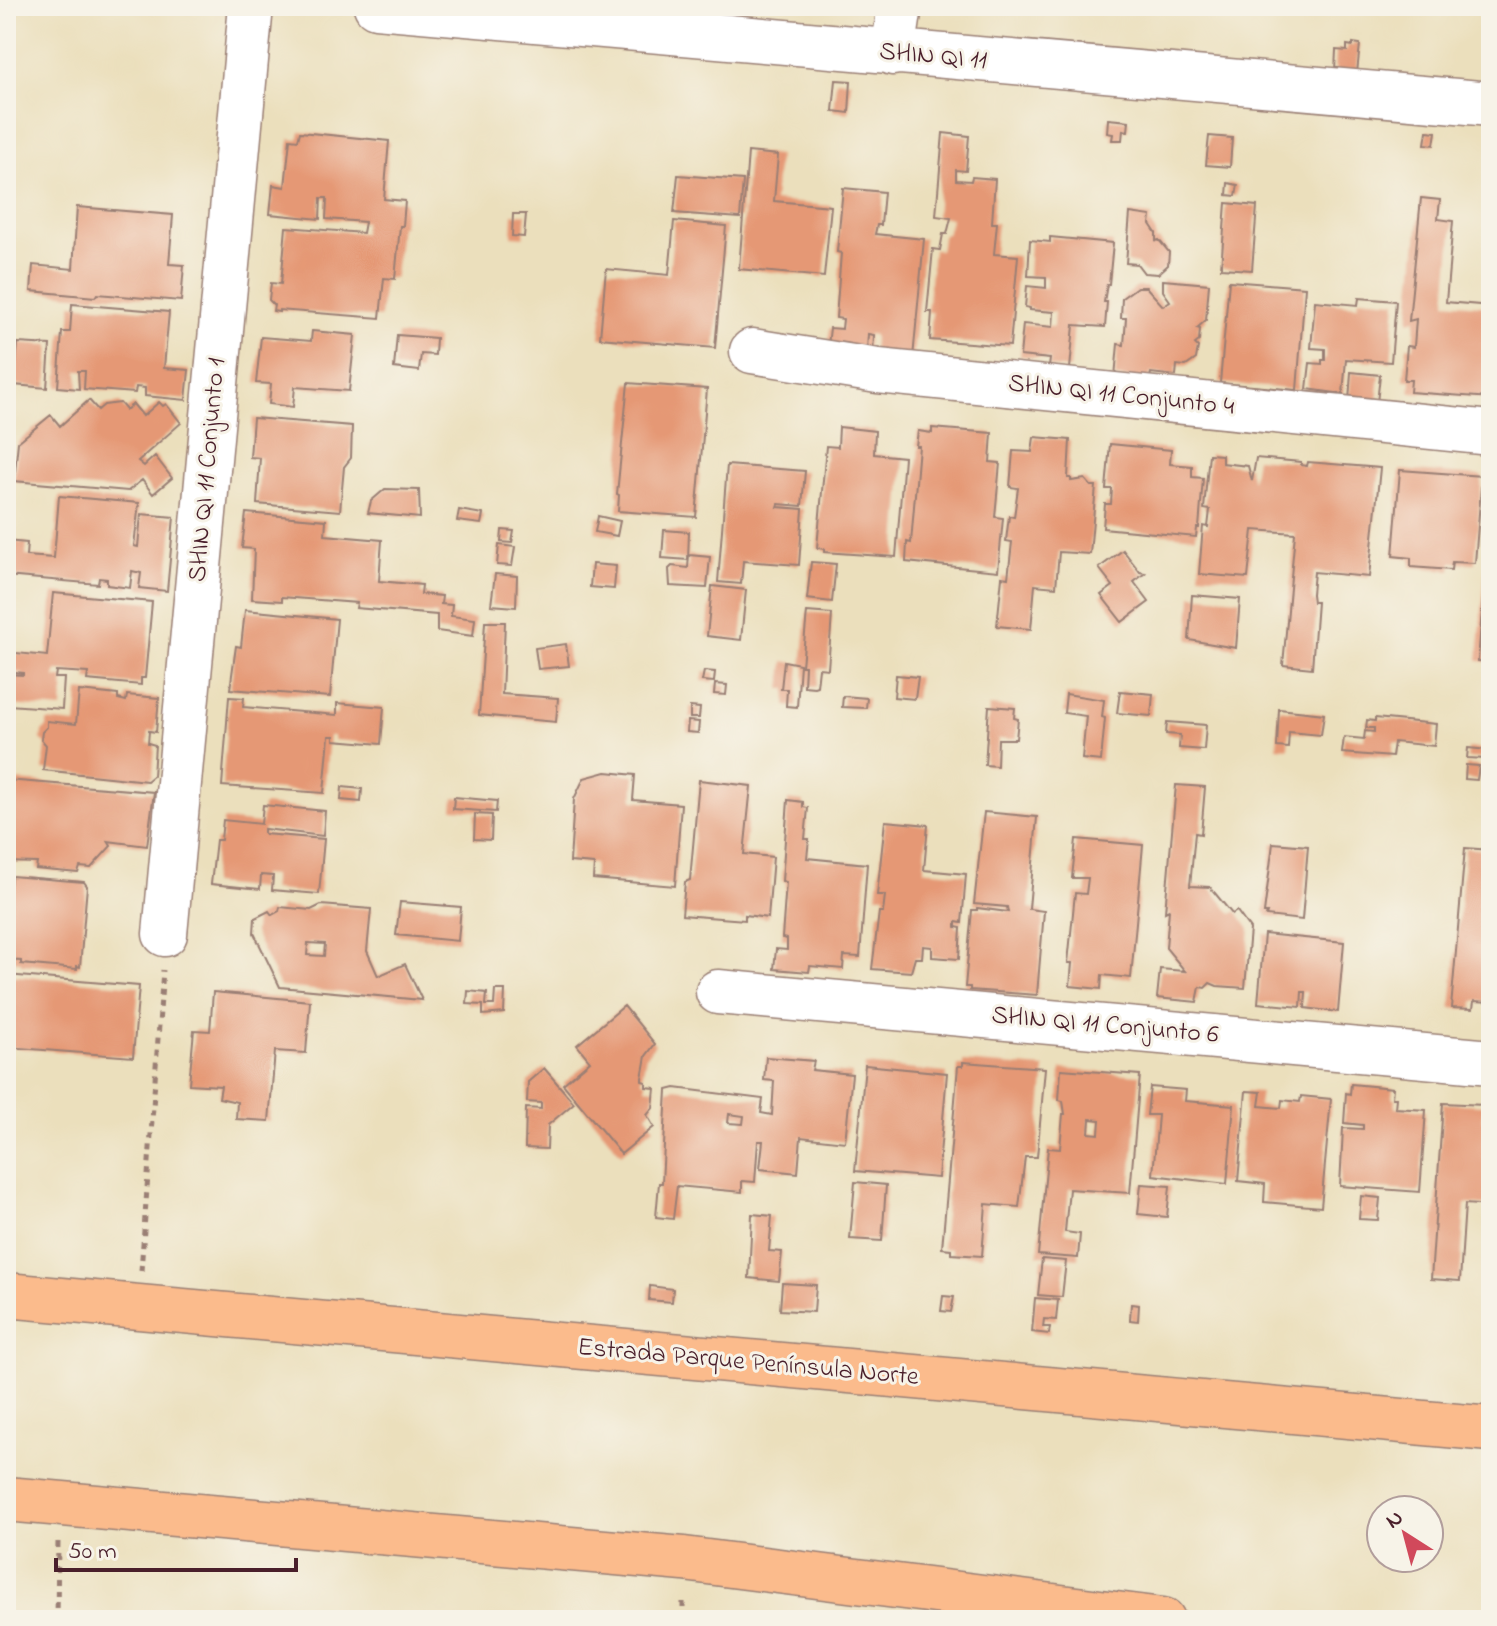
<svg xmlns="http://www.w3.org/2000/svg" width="1497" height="1626" viewBox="0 0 1497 1626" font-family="'Indie Flower',sans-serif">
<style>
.building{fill:#e59874;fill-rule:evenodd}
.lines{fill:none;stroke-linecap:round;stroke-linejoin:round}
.minor-casing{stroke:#9a7f74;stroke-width:47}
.major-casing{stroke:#9a7f74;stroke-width:47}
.path{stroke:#9a7f74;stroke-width:5;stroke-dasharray:6 6;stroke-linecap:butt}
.minor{stroke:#fff;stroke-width:44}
.major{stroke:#fbbb8c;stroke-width:44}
.labels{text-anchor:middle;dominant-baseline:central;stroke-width:6;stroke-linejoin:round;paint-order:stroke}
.street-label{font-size:26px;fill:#4a1f2b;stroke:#f7f3e8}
</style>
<rect width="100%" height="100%" fill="#f7f3e8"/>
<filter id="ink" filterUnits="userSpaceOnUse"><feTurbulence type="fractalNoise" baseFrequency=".0125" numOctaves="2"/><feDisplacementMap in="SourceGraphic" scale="16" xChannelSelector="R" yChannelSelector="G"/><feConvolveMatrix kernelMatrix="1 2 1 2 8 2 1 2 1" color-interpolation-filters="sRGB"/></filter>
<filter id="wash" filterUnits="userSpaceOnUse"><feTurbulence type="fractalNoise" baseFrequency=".006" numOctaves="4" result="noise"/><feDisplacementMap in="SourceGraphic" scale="32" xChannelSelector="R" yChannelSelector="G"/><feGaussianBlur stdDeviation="1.8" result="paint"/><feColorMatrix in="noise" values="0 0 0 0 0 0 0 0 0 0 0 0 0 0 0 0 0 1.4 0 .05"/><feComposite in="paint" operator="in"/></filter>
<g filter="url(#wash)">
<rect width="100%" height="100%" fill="#ebdfbc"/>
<g id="blocks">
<!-- building -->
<path class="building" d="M1353,43L1360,44L1357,73L1335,71L1336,50L1347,51V45L1353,46Z
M836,80L851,81L849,113L833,111Z
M1108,119L1129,121L1128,131L1123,130L1122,140H1112L1113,134L1107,133Z
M1427,131L1436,132L1434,145L1425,144Z
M300,132L389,141L384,199L405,201L403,226H400L395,279L384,278L380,318L279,310V312L273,311L274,305L269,300L271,283L281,284L286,227L363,233L365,222L326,219L327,198H321L320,219L270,214L273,185L285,187L290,139L298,140Z
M943,133L969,136L966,171L956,170V180L971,181L972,177L995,179L992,223H997L994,254L1018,256L1010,346L930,340L932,312H927L933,249L940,250L943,234H947L951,218L936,216Z
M1209,136L1232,138L1230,167L1206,165Z
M748,152L778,155L774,201L831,206L824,277L739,269Z
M678,175L743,180L740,218L674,213Z
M1228,183L1238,185L1236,196L1227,195Z
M843,188L884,192L881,225H877L875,234L924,239L913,358L873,354L874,335L868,334L867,350L828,346L830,328L842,329L843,319L836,318L841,253L837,252Z
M1421,198L1440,200L1438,219L1453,221L1446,302L1491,306V398L1410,392L1411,380H1404L1407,346L1414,347L1416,319L1409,321Z
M1226,203L1257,206L1252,270L1221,268Z
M77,207L173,215L169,264L184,265L181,301L97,294L95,297L31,291L33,265L73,269Z
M1130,213L1151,216L1150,224L1156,233V241L1159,240L1169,252L1168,265L1158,274L1144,273L1137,264L1126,263Z
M513,214H526L524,237L512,236Z
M674,221L726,226L715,348L600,338L606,269L669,275Z
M1050,237L1113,243L1109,284H1107L1104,302H1107L1105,327L1074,325L1070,369L1049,367L1050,359L1020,356L1023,324L1053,327L1054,312L1030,310V308L1025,307L1027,286L1046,288V277L1028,276L1030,240L1050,242Z
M1163,280L1209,284L1206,320L1197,328L1200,329L1199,341L1195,344L1198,347L1196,359L1186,366L1177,365L1176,376L1151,373L1149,380L1115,377L1118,344L1124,345L1126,318H1121L1122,298L1137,287H1146L1163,306L1170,301L1163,291Z
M1229,281L1305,287L1297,390L1220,383Z
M1359,298L1396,301L1391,362L1346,359L1343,394L1307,389L1310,363L1322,364V360H1325V349L1311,348L1315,301L1358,305Z
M72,304L169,312L164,368L189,370L186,400L145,396V388L136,387L135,393L84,389L85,371H78L79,389L58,387L62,332H70Z
M312,331L355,335L349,391L295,387L293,407L269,404L271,384L256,383L261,337L311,341Z
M397,335L436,338L435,355L421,354L419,371L394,368Z
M18,343L50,345L47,388L14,385Z
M1351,372L1380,375L1377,403L1349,401Z
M628,383L707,389L696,517L618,511L619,495L617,494Z
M89,400L98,410L104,405L120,403L126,410L133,404L143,416L159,402L163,406L166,404L181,423L138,461L144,466L155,456L172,478L153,494L142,480L128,491L14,481L18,442L51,415L60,426Z
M253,418L352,426L351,458L344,467L340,511L257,504L260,458L250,457Z
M839,427L875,431L874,454L904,457L896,557L824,552V549L817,548L826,446L838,447Z
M932,428L992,433L990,462L1000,463L995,517L1003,518L998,571L906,562L907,542L911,543L919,446H916L918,431L932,433Z
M1034,437L1070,440L1068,478H1071V481L1085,479L1091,486H1096L1090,554L1059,552L1056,587L1035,585L1031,629L997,626L1002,577L1008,578L1012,542L1006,541L1009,516L1014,517L1018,488L1010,487L1013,451L1032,452Z
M1110,444L1171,450L1170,464L1192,466V477L1203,478L1199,528H1197L1196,537L1103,528L1105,504H1111L1112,489H1106Z
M1209,454L1222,455V463L1248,466L1252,481L1256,458L1301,462V465L1307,466L1308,462L1380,468L1369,577L1314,572L1312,594L1313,602H1317L1312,668L1283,665L1295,533L1253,530L1248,578L1199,574L1203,526L1208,527L1210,510L1204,509Z
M727,465L805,471L802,506L779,504L778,507L803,509L799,565L743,561L741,584L718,582Z
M1400,470L1482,476L1475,563L1452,562L1451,570L1411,567V558L1393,556Z
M385,489L419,490L420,518L368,513L371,501Z
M59,496L139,503L134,546L138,547L141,514L174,517L167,591L139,588L141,573L132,571L130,588L107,585V579L99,578L98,584L6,576V541L27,543L26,556L54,558Z
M459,510L483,514L481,524L457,521Z
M246,513L326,520L325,535L382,540L379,581L422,585L421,594L442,596L441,604L452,605L451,616L475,619L473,636L437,631V615L356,608L357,603L282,597V601L252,599L254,549L242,548Z
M598,516L620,521L617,536L595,532Z
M1489,522H1491V662L1478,661Z
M502,530L514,531L512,543L501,542Z
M664,530L689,532L688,560L662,558Z
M499,545L515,547L512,566L497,565Z
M1123,550L1140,572L1145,573L1134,582L1149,602L1122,622L1101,595L1113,586L1099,568Z
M689,555L710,557L707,588L670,586L669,569L672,566L688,568Z
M811,562L836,564L832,602L807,599Z
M592,564L616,566L614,589L590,587Z
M495,574L517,576L516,607L491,605Z
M712,586L746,590L741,640L707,636Z
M53,593L152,602L145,678H141V685L87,680L88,673L56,671L55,678H64L62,709L9,705L6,708V674L23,675V673L6,671V652L47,656Z
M1192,595L1240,599L1236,648L1189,640Z
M245,610L337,619L330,697L230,689L236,646L241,647Z
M807,612L832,614L828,669L819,668L817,686L814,687L804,686L805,666H802Z
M485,622H505L502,694L558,698L556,722L479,715Z
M566,644L569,666L538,669L535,648Z
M784,661L800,664L797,707L786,706L787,689H781Z
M704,671L715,672L714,682L702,681Z
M896,675L918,677L915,699L894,697Z
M715,684L727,685L726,695L714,694Z
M79,691L118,695V699L126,701L127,695L159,698L156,732L149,731L148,743L155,745L153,776L147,781L43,770L46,745L41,739L42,732L47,727V721L76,724Z
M1120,691L1153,694L1151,716L1117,713Z
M1066,694L1104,700L1102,717L1105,718L1101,761L1082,759L1086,716L1064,713Z
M843,696L867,698L866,708L842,707Z
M229,697L244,698L243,707L337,715V703L384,707L381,744L334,740V736H329L324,793L222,786Z
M989,706L1015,708L1014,718L1018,719L1016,739H998L997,766L985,765Z
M690,707L700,708L699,718H690Z
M1279,709L1324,714L1321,735L1289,732L1288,748L1277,747Z
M1375,718L1436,724L1434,746L1394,742L1392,757L1342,753L1344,737L1364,739L1365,731L1374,732V728H1366L1367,720L1375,721Z
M688,721L699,722L698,733L687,732Z
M1167,722L1206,725L1204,750L1179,748L1180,735L1166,734Z
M1468,748L1488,750L1487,759L1467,758Z
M1466,765L1479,766L1477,780L1465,779Z
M606,772L635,775L633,800L681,804L675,886L593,879L594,864L570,862L574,799L584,778Z
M6,780L154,792L147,846L108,841L111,846L91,868L80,867L78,873L36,869L37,863L6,862Z
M699,780L751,786L744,854L773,857L768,918L745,915V920L682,915L685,882L690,880Z
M1176,785L1205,787L1201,834L1195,833L1190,886L1210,887L1232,914L1237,911L1250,929L1245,988L1217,986L1210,983L1205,988L1200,987L1197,1002L1157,998L1160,969L1185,971L1166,948L1169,910L1165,912Z
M342,787L362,789L361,802L341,800Z
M454,797L497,801L496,812L453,809Z
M788,800L803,802V807L808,808L805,839H809L807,858L867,864L860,957L844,956L843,969L810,966L809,972L774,969L776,949L787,950V939L782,938L786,882L782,881Z
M263,805L325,811L323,836L264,829V834L324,839L319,894L272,890L273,876L261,875L260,889L211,884L216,840H221L223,820L261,824Z
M984,812L1037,817L1029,909L1044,911L1037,995L970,990V987H965L972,910H977V908L1008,912L1007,907L974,904Z
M475,814L492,815L491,840L474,839Z
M885,821L928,825L924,870L966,874L962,923L956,922V927L961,928L959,959L932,957V947L923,946L922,958H915L911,972L872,969L879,912H883L885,895H877Z
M1076,839L1143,845L1131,978L1102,975L1101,989L1070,986L1072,963H1068L1075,893L1086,894L1088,878H1072Z
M1273,843L1308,846L1302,920L1266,916L1267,913H1264Z
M1465,848L1491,850V1002L1474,1001L1473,1009L1451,1008Z
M11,876L84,882L87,886L80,967L77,966V969L21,964V961L6,960V897H9Z
M400,902L461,907L458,941L396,935Z
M321,905L371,909L367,951L378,976L405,964L422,1000L280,987L254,933L255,918L269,911L272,915L279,911L280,907L311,910ZM308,943L325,944L324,956L307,955Z
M1264,934L1344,942L1338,1012L1305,1008L1306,992H1302L1301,1007L1258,1003Z
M6,975L139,986L133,1057L6,1047Z
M495,990H505L504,1013L483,1015V1005L467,1004L468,991L487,993L486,1005H494Z
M213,992L310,1001L306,1053L275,1051L269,1121L236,1119L237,1102L219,1098L221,1086L189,1084L194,1030L210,1031Z
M624,1006L655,1044L646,1056L642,1078V1081L646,1082V1087L655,1088L653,1108L647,1115L654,1127L621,1154L563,1084L590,1061L577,1045Z
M766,1057L814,1061L812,1070L852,1074L845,1142L801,1137L798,1173L760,1169L763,1141H758L755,1182L742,1181V1192L677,1186L673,1219L656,1217L659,1183H662L667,1090L675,1088L763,1099L761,1113L772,1115L774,1081L764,1080ZM729,1114L744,1116L743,1124L728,1123Z
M963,1062L1045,1068L1037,1157H1025L1019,1207L986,1204L982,1256L951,1254V1249L942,1248L958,1066H963Z
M865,1065L947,1073L938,1178L855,1171Z
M544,1068L574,1103L548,1125L547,1149L525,1148L526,1108L541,1109V1103L527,1102L528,1082Z
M1061,1069L1140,1075L1130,1193L1069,1189L1065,1232L1080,1234L1078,1258L1038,1255L1048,1148L1060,1149L1063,1114H1065L1063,1101L1059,1100ZM1090,1119L1100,1120L1099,1134L1089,1133Z
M1351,1084L1393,1088L1392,1098H1396L1395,1108L1426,1110L1420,1192L1340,1186L1343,1128L1363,1129V1125L1344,1123L1346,1093L1350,1094Z
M1150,1087L1186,1090L1185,1101L1234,1105L1227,1184L1153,1175L1158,1115H1147Z
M1246,1091L1261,1092L1259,1106L1281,1108L1282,1100L1300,1102L1301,1096L1331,1099L1321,1207L1264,1202L1265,1184L1238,1181Z
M1443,1103L1484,1105L1482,1120H1491V1206L1465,1204L1460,1281L1431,1279Z
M855,1182L886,1185L882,1241L850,1239Z
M1141,1184L1170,1186L1167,1217L1138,1214Z
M1361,1196L1380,1198L1378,1220L1359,1219Z
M752,1214L772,1216L769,1251L782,1252L779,1281L749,1278Z
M1042,1259L1066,1261L1062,1297L1038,1295Z
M782,1283L816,1285L814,1312L780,1310Z
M650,1286L673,1289L672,1302L649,1300Z
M943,1296L954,1297L951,1312L941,1311Z
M1035,1298L1058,1300L1056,1320L1044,1319L1043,1327H1050L1049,1334L1032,1332Z
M1131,1304L1139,1305L1138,1321L1130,1320Z"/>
</g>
</g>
<g filter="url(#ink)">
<use href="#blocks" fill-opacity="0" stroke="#9a7f74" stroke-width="2"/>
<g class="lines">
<defs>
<path id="minor" d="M376,6L1491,104
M893,53L900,6
M752,351L878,371L1491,433
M165,934L251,6
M718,992L1491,1062"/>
<path id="major" d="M6,1295L1491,1429
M6,1499L684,1559L1163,1620"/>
</defs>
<!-- minor casing -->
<use href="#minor" class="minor-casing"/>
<!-- major casing -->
<use href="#major" class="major-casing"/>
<!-- path -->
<path class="path" d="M141,1271L163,970
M57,1620L58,1541
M683,1620V1596"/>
<!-- minor -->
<use href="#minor" class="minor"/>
<!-- major -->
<use href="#major" class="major"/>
</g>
</g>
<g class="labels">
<!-- street labels -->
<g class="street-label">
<text transform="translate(933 57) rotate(5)">SHIN QI 11</text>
<text transform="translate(1121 396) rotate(6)">SHIN QI 11 Conjunto 4</text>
<text transform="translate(208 470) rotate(-85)">SHIN QI 11 Conjunto 1</text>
<text transform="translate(1105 1026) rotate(5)">SHIN QI 11 Conjunto 6</text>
<text transform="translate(748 1363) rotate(5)">Estrada Parque Península Norte</text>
</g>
</g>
<!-- margin -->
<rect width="1497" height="1626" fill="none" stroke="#f7f3e8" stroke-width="32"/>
<!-- north arrow -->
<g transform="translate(1405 1534) rotate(324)"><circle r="38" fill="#f7f3e8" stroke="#b29e9c" stroke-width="2"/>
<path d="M0-6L14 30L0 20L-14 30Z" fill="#d1495b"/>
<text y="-12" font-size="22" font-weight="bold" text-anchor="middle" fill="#4a1f2b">N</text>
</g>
<!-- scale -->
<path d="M56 1558v12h240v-12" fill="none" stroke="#4a1f2b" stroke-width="4"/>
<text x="68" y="1558" font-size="24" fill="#4a1f2b" stroke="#f7f3e8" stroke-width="6" paint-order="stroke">50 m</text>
</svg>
